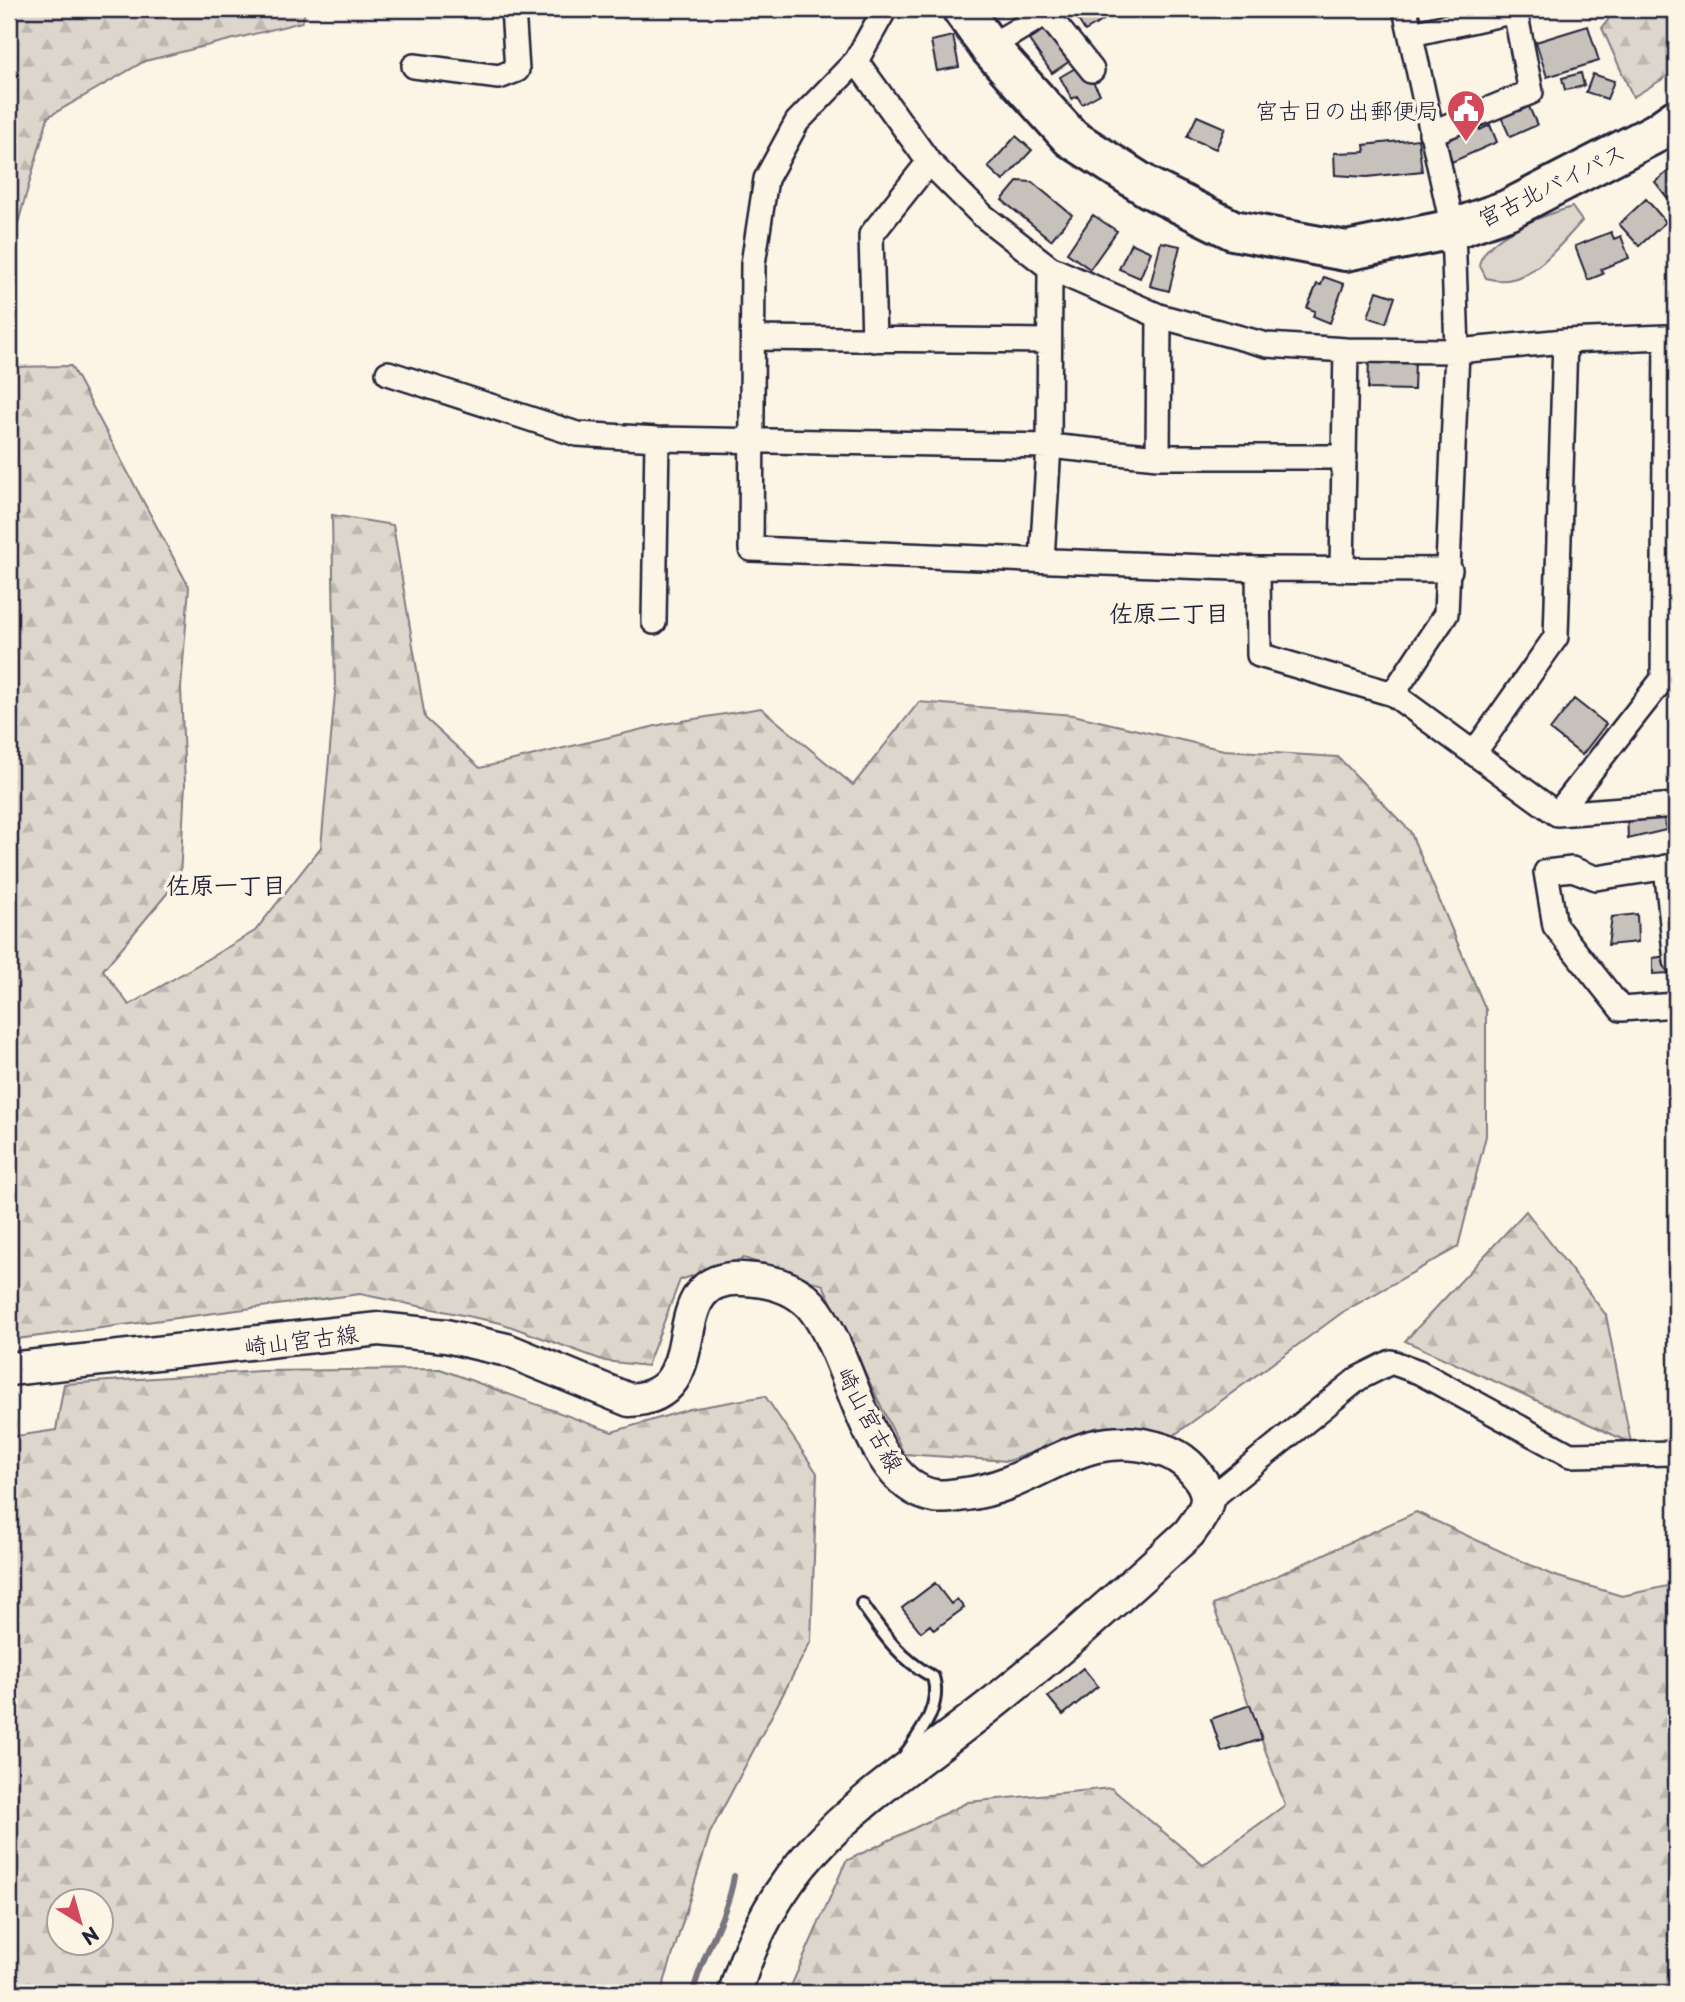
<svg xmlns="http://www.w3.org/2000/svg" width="1685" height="2002" viewBox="0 0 1685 2002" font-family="'Playpen Sans','Klee One',sans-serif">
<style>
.green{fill:#dcd6cc;stroke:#7f7c84;stroke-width:2}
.forest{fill:url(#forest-firs);stroke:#7f7c84;stroke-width:2;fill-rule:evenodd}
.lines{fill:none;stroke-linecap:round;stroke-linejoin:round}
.stream{stroke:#78757e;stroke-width:6}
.building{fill:#c6c1bb;stroke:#22223b;stroke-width:2}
.lane-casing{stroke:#22223b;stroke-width:16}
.street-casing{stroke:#22223b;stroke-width:28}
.secondary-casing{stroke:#22223b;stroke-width:37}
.highway-casing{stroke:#22223b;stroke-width:44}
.lane{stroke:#fcf5e5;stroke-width:10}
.street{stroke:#fcf5e5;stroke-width:23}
.secondary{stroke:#fcf5e5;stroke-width:32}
.highway{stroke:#fcf5e5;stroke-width:38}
.labels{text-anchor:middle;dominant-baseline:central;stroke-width:7;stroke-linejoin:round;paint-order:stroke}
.poi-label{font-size:23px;fill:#22223b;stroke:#fcf5e5;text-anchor:end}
.street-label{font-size:23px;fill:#22223b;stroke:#fcf5e5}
.neighbourhood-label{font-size:24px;font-weight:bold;fill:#22223b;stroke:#fcf5e5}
</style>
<defs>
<pattern id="forest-firs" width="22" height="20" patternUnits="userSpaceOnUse" patternTransform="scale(1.75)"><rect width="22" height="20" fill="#dcd6cc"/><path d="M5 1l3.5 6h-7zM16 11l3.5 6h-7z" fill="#bcb7b0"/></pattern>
</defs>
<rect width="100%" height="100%" fill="#fcf5e5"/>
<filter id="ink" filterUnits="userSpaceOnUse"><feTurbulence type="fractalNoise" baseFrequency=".0143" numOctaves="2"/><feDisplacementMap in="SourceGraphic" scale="14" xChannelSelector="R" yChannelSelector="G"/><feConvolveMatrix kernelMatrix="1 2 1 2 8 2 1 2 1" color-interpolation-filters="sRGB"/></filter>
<g filter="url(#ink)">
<!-- green -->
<path class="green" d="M1572,207L1582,221C1557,248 1527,291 1486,278L1479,264C1489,233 1542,216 1572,207Z"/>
<!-- forest -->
<path class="forest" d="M9,9H306L302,22L145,61L48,117L9,255Z
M1616,9H1676V71L1633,97L1602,28Z
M71,366L189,587L181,688L185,784L180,878L103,970L129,1005L255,931L321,847L335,693L332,515L393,525L425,718L480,768L664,724L761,708L853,785L919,702L1073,715L1224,750L1338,757L1410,831L1486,1010V1136L1458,1247L1343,1312L1166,1441L1098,1427L1008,1461L904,1454L823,1285L744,1258L680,1280L647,1366L605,1361L501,1323L360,1294L9,1340V367Z
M1526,1211L1606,1315L1631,1443L1405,1341Z
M440,1369L612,1432L690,1409L765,1396L817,1473L811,1641L710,1833L661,1993H9V1437L56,1430L64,1384L260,1371ZM102,1900V1942H60V1900Z
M1416,1512L1552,1575L1622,1596L1676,1584V1993H788L846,1861L968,1802L1111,1788L1203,1865L1285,1805L1213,1605Z"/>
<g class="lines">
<!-- stream -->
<path class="stream" d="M693,1993C702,1952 728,1917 734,1876"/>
</g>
<!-- building -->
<path class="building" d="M1101,9L1107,18L1085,31L1072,10Z
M1049,26L1073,59L1052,73L1029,40Z
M1588,26L1599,61L1547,77L1536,42Z
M953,36L959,67L937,71L931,41Z
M1082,64L1100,94L1082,104L1077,96L1072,99L1060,77Z
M1581,73L1584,86L1565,90L1562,78Z
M1593,74L1614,81L1607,99L1586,92Z
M1526,100L1537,125L1510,137L1499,112Z
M1197,116L1225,128L1216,149L1187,137Z
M1475,118L1480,130L1490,125L1497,142L1452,162L1440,134Z
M1016,136L1032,150L1003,181L988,167Z
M1418,139L1422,171L1367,177L1335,175L1334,153L1365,152L1364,145Z
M1676,165V202L1673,205L1655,182Z
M1018,181L1032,182L1072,215L1051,240L1002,200Z
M1646,199L1666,222L1639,246L1619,224Z
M1093,215L1117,231L1090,269L1067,253Z
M1611,232L1614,239L1621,236L1629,258L1601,269L1603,274L1588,280L1575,246Z
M1161,242L1180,246L1169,291L1150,286Z
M1131,243L1151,252L1140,278L1119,269Z
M1324,277L1344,284L1330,323L1313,316L1315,311L1307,308L1317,284L1321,285Z
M1377,291L1395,297L1386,323L1368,317Z
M1369,359L1415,360L1414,390L1368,389Z
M1574,699L1606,724L1582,755L1550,730Z
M1663,811L1666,830L1628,839L1627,814Z
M1637,914L1638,942L1608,945L1612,917Z
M1668,956L1669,973L1653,974V958Z
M935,1583L951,1604L957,1599L964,1608L934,1630L930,1625L921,1632L902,1608Z
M1083,1668L1098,1686L1063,1715L1048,1697Z
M1250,1705L1262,1739L1222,1752L1211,1719Z"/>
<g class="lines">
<defs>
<path id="lane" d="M862,1604C884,1635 899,1658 933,1677C942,1706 921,1732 905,1755"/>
<path id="street" d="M885,9L856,61L797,122L766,179L753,264L751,549L1258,569L1450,570
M1412,34L1515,11L1531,92L1431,133
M989,47L1046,13L1092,70
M856,61L929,162L982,215L1050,268L1159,316L1267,345L1346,350L1457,351L1565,341L1666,337L1663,679L1557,814
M414,66L499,77L517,70L513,9
M753,338L1048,341
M874,340L871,235L929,162
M388,373L577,434L657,439L1049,446L1158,457H1345
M1158,457L1159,316
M1042,559L1049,446L1050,268
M1342,568L1346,350
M1258,569L1259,655L1393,694L1557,814L1676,805
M654,622L657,439
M1393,694L1446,614L1457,351L1453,229L1405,9
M1474,753L1556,637L1565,341
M1676,866L1596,878L1572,869L1546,872L1555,926L1621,1009L1676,1005
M1666,867L1676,961
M1209,1500L1359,1378L1391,1362L1419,1372L1570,1455L1676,1453"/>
<path id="secondary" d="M9,1369L379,1329L446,1336L507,1350L629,1400C720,1397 653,1274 743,1279C768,1280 794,1286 811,1305C852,1352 866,1484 934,1496C944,1498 956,1495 966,1494C1039,1485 1078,1426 1156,1448C1176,1453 1191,1464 1202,1482C1214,1502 1202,1515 1189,1533C1126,1591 1060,1650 993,1703C880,1793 777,1844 735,1993"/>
<path id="highway" d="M962,9L989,47L1071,138L1149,188L1233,230L1346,251L1453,229L1507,210L1656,133L1676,119"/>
</defs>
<!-- lane casing -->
<use href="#lane" class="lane-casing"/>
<!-- street casing -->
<use href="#street" class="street-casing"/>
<!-- secondary casing -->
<use href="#secondary" class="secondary-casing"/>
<!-- highway casing -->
<use href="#highway" class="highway-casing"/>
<!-- lane -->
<use href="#lane" class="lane"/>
<!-- street -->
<use href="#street" class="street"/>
<!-- secondary -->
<use href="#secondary" class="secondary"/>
<!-- highway -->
<use href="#highway" class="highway"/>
</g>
</g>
<!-- icons -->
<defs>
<symbol id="civic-pin" viewBox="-11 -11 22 30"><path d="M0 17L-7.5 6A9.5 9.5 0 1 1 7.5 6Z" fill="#d1495b" stroke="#fcf5e5"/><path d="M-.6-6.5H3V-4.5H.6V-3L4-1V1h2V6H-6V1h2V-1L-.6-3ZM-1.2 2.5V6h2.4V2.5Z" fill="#fff"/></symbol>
</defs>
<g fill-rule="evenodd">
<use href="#civic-pin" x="1444" y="87" width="44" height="60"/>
</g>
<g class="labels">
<!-- poi labels -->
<g class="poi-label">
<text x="1439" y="109">宮古日の出郵便局</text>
</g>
<!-- street labels -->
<g class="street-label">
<text transform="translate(1551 184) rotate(-26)">宮古北バイパス</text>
<text transform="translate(301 1339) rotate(-7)">崎山宮古線</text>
<text transform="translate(871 1419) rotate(62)">崎山宮古線</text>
</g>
<!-- neighbourhood labels -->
<g class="neighbourhood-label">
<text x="1169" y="612">佐原二丁目</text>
<text x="226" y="884">佐原一丁目</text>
</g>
</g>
<!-- margin -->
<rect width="1685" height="2002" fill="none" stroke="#fcf5e5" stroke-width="35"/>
<rect x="18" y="18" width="1650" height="1967" fill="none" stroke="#22223b" stroke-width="2.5" filter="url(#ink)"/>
<!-- north arrow -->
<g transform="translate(80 1922) rotate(143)"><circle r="33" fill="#fcf5e5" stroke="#a5a1a1" stroke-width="2"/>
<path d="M0-5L12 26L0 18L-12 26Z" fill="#d1495b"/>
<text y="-10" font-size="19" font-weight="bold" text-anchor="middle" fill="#22223b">N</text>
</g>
</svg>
